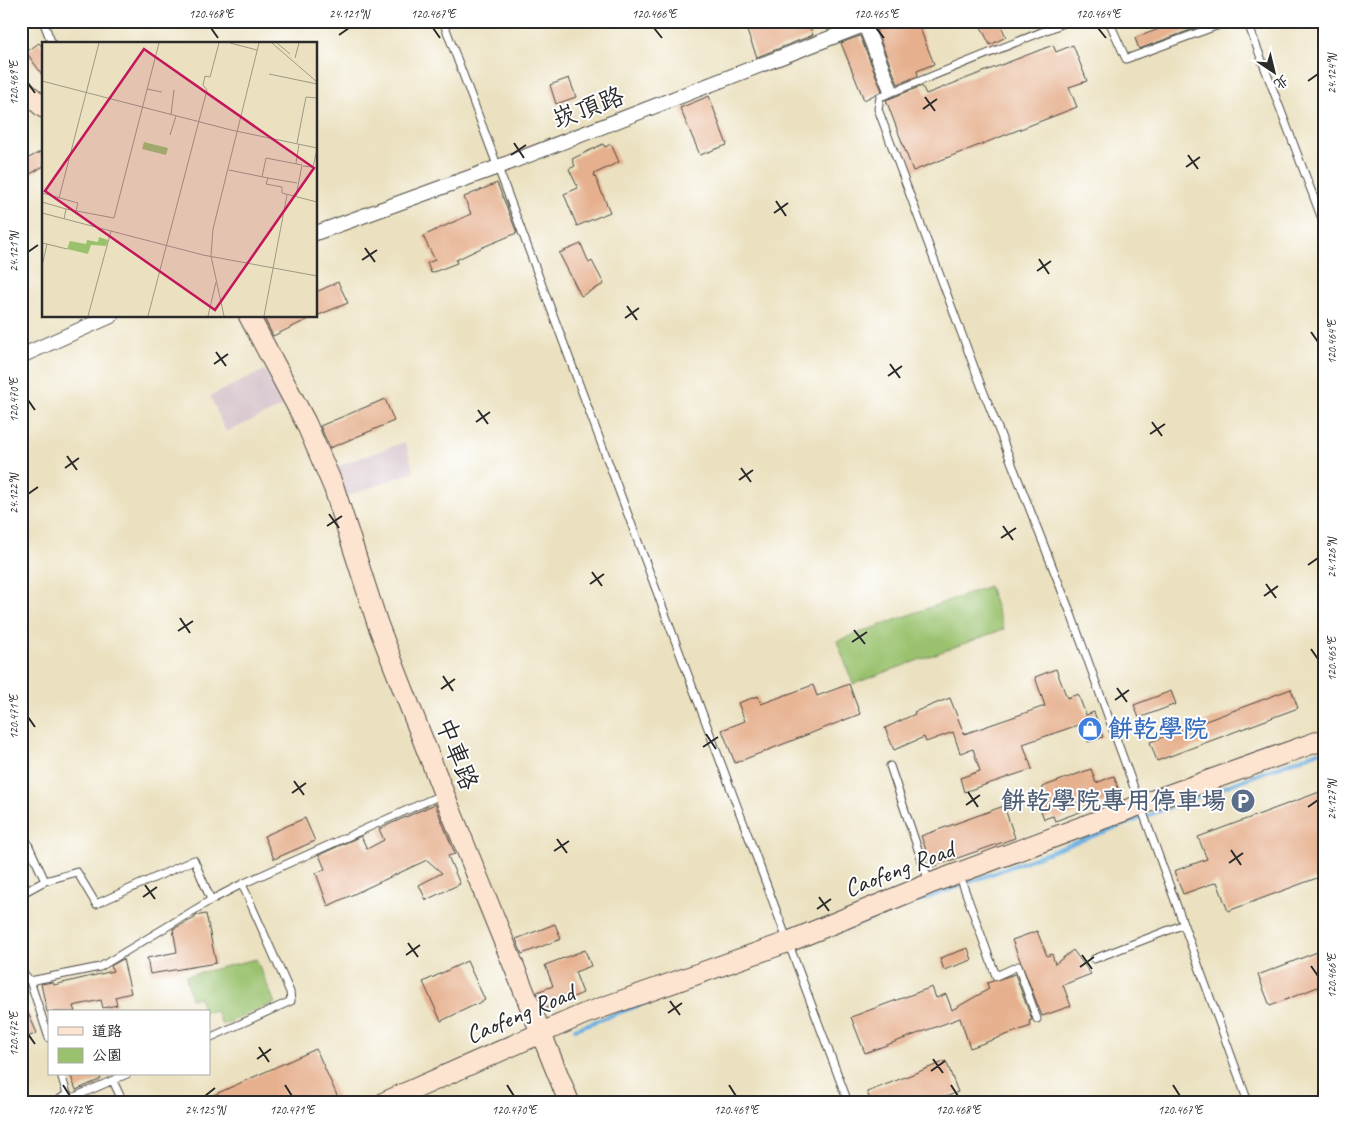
<svg xmlns="http://www.w3.org/2000/svg" width="1346" height="1123" viewBox="0 0 1346 1123" font-family="Caveat,'LXGW WenKai TC',sans-serif">
<style>
.industrial{fill:#d2bdc6}
.green{fill:#9ac26e;stroke:#62764c}
.lines{fill:none;stroke-linecap:round;stroke-linejoin:round}
.stream{stroke:#6cafe1;stroke-width:4}
.building{fill:#e6b08e}
.lane-casing{stroke:#484641;stroke-width:9}
.street-casing{stroke:#484641;stroke-width:16}
.secondary-casing{stroke:#484641;stroke-width:22}
.lane{stroke:#fff;stroke-width:7}
.street{stroke:#fff;stroke-width:14}
.secondary{stroke:#fde4d1;stroke-width:20}
.ticks{fill:none;stroke:#2b2b2b;stroke-width:2}
.labels{text-anchor:middle;dominant-baseline:central;stroke-width:4;stroke-linejoin:round;paint-order:stroke}
.street-label{font-size:25px;fill:#2b2b2b;stroke:#fff}
.shop-label{font-size:25px;font-weight:bold;fill:#366cbe;stroke:#fff;text-anchor:start}
.service-label{font-size:25px;font-weight:bold;fill:#4e5e75;stroke:#fff;text-anchor:end}
.inset-road{fill:none;stroke:#9e9884;stroke-width:1}
.view{fill:#c2185b;fill-opacity:0.15;stroke:#c2185b;stroke-width:2.5}
.inset-edge{fill:none;stroke:#2b2b2b;stroke-width:2.5}
.neatline{fill:none;stroke:#2b2b2b;stroke-width:2}
.ticks-label{font-size:12px;text-anchor:middle;fill:#2b2b2b}
</style>
<rect width="100%" height="100%" fill="#fff"/>
<filter id="ink" filterUnits="userSpaceOnUse"><feTurbulence type="fractalNoise" baseFrequency=".02" numOctaves="2"/><feDisplacementMap in="SourceGraphic" scale="10" xChannelSelector="R" yChannelSelector="G"/><feConvolveMatrix kernelMatrix="1 2 1 2 8 2 1 2 1" color-interpolation-filters="sRGB"/></filter>
<filter id="wash" filterUnits="userSpaceOnUse"><feTurbulence type="fractalNoise" baseFrequency=".0096" numOctaves="4" result="noise"/><feDisplacementMap in="SourceGraphic" scale="20" xChannelSelector="R" yChannelSelector="G"/><feGaussianBlur stdDeviation="1.12" result="paint"/><feColorMatrix in="noise" values="0 0 0 0 0 0 0 0 0 0 0 0 0 0 0 0 0 1.4 0 .05"/><feComposite in="paint" operator="in"/></filter>
<g filter="url(#wash)">
<rect width="100%" height="100%" fill="#ebe1c0"/>
<!-- industrial -->
<path class="industrial" d="M265,370L284,406L226,432L210,396Z
M405,442L414,472L344,497L330,469Z"/>
<!-- green -->
<path class="green" d="M989,586L1004,629L853,684L837,641Z
M256,959L275,1003L222,1025L216,1011L204,1012L199,997L191,999L186,976Z"/>
<g class="lines">
<!-- stream -->
<path class="stream" d="M842,930L1318,752
M575,1029L648,1002"/>
</g>
<g id="blocks">
<!-- building -->
<path class="building" d="M743,21H807L813,35L757,57Z
M897,21H917L934,64L917,71L918,76L898,84L876,30Z
M978,21H999L1006,37L990,45Z
M1156,21H1212V22L1139,49L1135,38L1159,29Z
M860,36L882,91L864,100L841,43Z
M39,43L44,49V77L26,52Z
M1053,45L1056,52L1073,45L1087,81L1069,87L1077,107L913,171L886,100L922,86L926,94Z
M569,78L576,97L556,104L550,85Z
M709,96L727,145L700,155L680,108Z
M603,144L605,147L611,144L619,162L594,174L610,212L577,226L564,194L578,188L569,169L575,166L572,159Z
M44,150V166L25,177L21,170V162Z
M497,183L517,233L483,247L456,260L457,263L431,273L427,263L435,260L423,236L471,214L464,197Z
M581,244L589,263L592,261L604,284L581,296L559,253Z
M338,282L348,303L316,316V292Z
M263,316H315L273,336Z
M385,399L394,421L330,448L320,426Z
M1056,669L1067,698L1078,694L1086,715L1094,712L1103,737L1088,742L1081,724L1023,744L1032,769L964,792L960,778L980,771L973,749L960,753L953,732L926,742L924,737L894,750L885,728L915,714L914,712L950,698L964,734L1045,706L1035,677Z
M849,684L860,714L735,763L722,730L745,721L738,703L758,696L761,704L813,685L817,696Z
M1291,689L1298,708L1157,761L1150,742Z
M1171,691L1176,704L1139,718L1134,705Z
M1091,769L1096,783L1114,776L1121,797L1055,821L1053,816L1044,819L1040,808L1049,805L1042,787Z
M1325,790V875L1228,911L1217,882L1183,894L1174,871L1207,859L1198,837Z
M435,804L455,854L448,856L460,884L426,900L419,885L442,873L427,860L328,906L316,873L325,869L319,855L361,836L367,849L384,840L379,829Z
M1004,806L1015,838L932,867L921,836Z
M305,818L315,841L274,859L264,836Z
M206,914L216,963L150,974L147,958L177,952L173,929L195,918V916Z
M555,924L561,939L522,954L516,939Z
M1037,931L1047,956L1052,954L1055,964L1073,950L1091,974L1063,985L1071,1006L1042,1016L1012,940Z
M968,948L972,960L944,970L940,958Z
M1325,949V984L1270,1006L1258,975Z
M585,950L591,966L575,972L583,993L544,1009L537,992L553,986L545,965Z
M123,959L131,993L115,997L117,1005L103,1008L101,1000L73,1006L75,1012H47L41,984L53,982L54,985L113,971L111,966Z
M467,961L485,1000L441,1021L423,982Z
M1015,974L1032,1020L1029,1021L1031,1026L970,1048L960,1018L865,1053L851,1017L932,987L936,998L946,994L952,1010L989,989L987,983Z
M21,997L37,1033L21,1040Z
M316,1049L340,1102H198Z
M946,1061L958,1092L933,1102H871L867,1092Z
M70,1074H99L101,1079L76,1090Z"/>
</g>
</g>
<g filter="url(#ink)">
<use href="#blocks" fill-opacity="0" stroke="#484641" stroke-width="1"/>
<g class="lines">
<defs>
<path id="lane" d="M43,21L52,44
M443,21L848,1102
M1069,21L880,97L878,109L977,375L1071,614L1248,1102
M1109,21L1126,59L1230,21
M1247,21L1325,227
M890,766L929,882
M21,829L45,881
M959,874L996,976L1018,966L1037,1019
M21,894L45,881L77,872L96,904L194,860L211,900L242,884L443,794
M1094,959L1182,925
M21,970L30,981L49,1038
M30,981L100,967L211,900
M209,1038L291,1001L290,992L242,884
M61,1074L67,1094L72,1098L127,1074
M113,1081L123,1102
M56,1102L67,1094"/>
<path id="street" d="M865,25L890,88
M316,233L498,167L874,21
M21,356L111,316"/>
<path id="secondary" d="M21,88L44,108
M249,316L306,423L334,488L378,625L444,794L569,1102
M385,1102L584,1014L788,942L929,884L1140,805L1325,739"/>
</defs>
<!-- lane casing -->
<use href="#lane" class="lane-casing"/>
<!-- street casing -->
<use href="#street" class="street-casing"/>
<!-- secondary casing -->
<use href="#secondary" class="secondary-casing"/>
<!-- lane -->
<use href="#lane" class="lane"/>
<!-- street -->
<use href="#street" class="street"/>
<!-- secondary -->
<use href="#secondary" class="secondary"/>
</g>
</g>
<!-- ticks -->
<path class="ticks" d="M211,28L218,38M433,28L440,38M654,28L662,38M876,28L884,38M1098,28L1106,38M339,35L349,28M1308,81L1318,74M28,83L35,93M925,97L935,111M923,109L937,99M514,143L524,158M511,155L526,145M1188,155L1198,169M1186,167L1200,157M776,201L786,216M774,213L788,203M365,248L375,262M28,252L38,245M1039,259L1049,274M362,260L377,250M1037,271L1051,261M627,306L637,320M625,318L639,308M1311,332L1318,342M216,352L226,366M214,364L228,354M890,364L900,378M888,376L902,366M28,400L35,410M478,410L488,424M476,422L490,412M1152,422L1162,436M1150,434L1165,424M67,456L77,470M65,468L79,458M741,468L751,482M739,480L753,470M28,494L38,487M329,514L339,528M327,526L342,516M1003,526L1013,540M1001,538L1016,528M1308,565L1318,558M592,572L602,586M590,584L604,574M1266,584L1276,598M1264,596L1278,586M180,618L190,633M854,630L865,644M178,631L193,621M852,642L867,632M1311,649L1318,659M443,676L453,691M1117,688L1127,702M441,689L455,679M1115,700L1129,690M28,717L35,727M706,734L716,749M703,747L718,737M294,781L304,795M968,792L978,807M292,793L306,783M966,805L980,795M1308,807L1318,800M557,839L567,853M1231,850L1241,865M554,851L569,841M1229,863L1243,853M145,885L155,899M143,897L157,887M819,897L829,911M817,909L831,899M408,943L418,957M406,955L420,945M1082,955L1092,969M1311,966L1318,976M1080,967L1094,957M670,1001L680,1015M668,1013L682,1003M28,1034L35,1044M259,1047L269,1062M257,1059L271,1049M933,1059L943,1073M931,1071L945,1061M63,1085L70,1096M285,1085L292,1096M507,1085L514,1096M729,1085L736,1096M951,1085L958,1096M1173,1085L1180,1096M205,1096L215,1088"/>
<!-- icons -->
<defs>
<symbol id="shop-disc" viewBox="-11 -11 22 22"><circle r="9.5" fill="#3f7fe0" stroke="#fff"/><path d="M-5-2.5h2.3a2.7 3.5 0 0 1 5.4 0H5L5.5 6h-11ZM-1.5-2.5h3a1.5 2.3 0 0 0-3 0Z" fill="#fff"/></symbol>
<symbol id="parking-disc" viewBox="-11 -11 22 22"><circle r="9.5" fill="#5c6f8a" stroke="#fff"/><path d="M-3.5-5.5H1a3.5 3.5 0 0 1 0 7H-1V5.5H-3.5ZM-1-3.4V-.6H.8a1.4 1.4 0 0 0 0-2.8Z" fill="#fff"/></symbol>
</defs>
<g fill-rule="evenodd">
<use href="#shop-disc" x="1076" y="715" width="28" height="28"/>
<use href="#parking-disc" x="1229" y="787" width="28" height="28"/>
</g>
<g class="labels">
<!-- street labels -->
<g class="street-label">
<text transform="translate(588 108) rotate(-21)">崁頂路</text>
<text transform="translate(457 754) rotate(69)">中車路</text>
<text transform="translate(899 869) rotate(-21)">Caofeng Road</text>
<text transform="translate(520 1014) rotate(-23)">Caofeng Road</text>
</g>
<!-- shop labels -->
<g class="shop-label">
<text x="1108" y="729">餅乾學院</text>
</g>
<!-- service labels -->
<g class="service-label">
<text x="1226" y="801">餅乾學院專用停車場</text>
</g>
</g>
<!-- overview -->
<g transform="translate(42 42)">
<rect width="275" height="275" fill="#ebe1c0"/>
<path d="M102,100L126,106L124,113L100,107ZM57,195L66,198L64,204L49,203L46,212L25,207L28,199L44,202L45,198L56,200Z" fill="#9ac26e"/>
<path class="inset-road" d="M188,1L215,8M230,1L275,40M235,1L248,12M253,16L257,1M227,32L275,42M0,39L189,88L275,106M105,47L120,50M129,73L132,48M128,93L134,74M255,101L264,55L275,56M254,121L257,102M261,124L271,125L275,107M187,128L226,136L224,142L240,145V151L275,160M220,135L224,116L260,123L254,154M226,136L255,141M0,151L36,161L34,169M17,156L57,1M0,160L24,167M0,171L161,213L275,234M22,177L24,167L72,176L117,1M0,201L5,202L0,224M5,202L25,207M46,274L69,189M106,274L165,48L161,43L163,34L168,35L177,1M166,274L174,240M182,274L169,214L171,187L217,1M222,274L245,153"/>
<path class="view" d="M102,7L272,126L173,268L3,149Z"/>
<rect width="275" height="275" class="inset-edge"/>
</g>
<!-- margin -->
<rect width="1346" height="1123" fill="none" stroke="#fff" stroke-width="55"/>
<!-- legend -->
<rect x="48" y="1010" width="162" height="65" fill="#ffffff" stroke="#aaaaaa"/>
<rect x="58" y="1027" width="25" height="8" fill="#fde4d1" stroke="#aaaaaa"/>
<text x="92" y="1036" font-size="15" fill="#2b2b2b">道路</text>
<rect x="58" y="1048" width="25" height="15" fill="#9ac26e" stroke="#aaaaaa"/>
<text x="92" y="1060" font-size="15" fill="#2b2b2b">公園</text>
<!-- north arrow -->
<g transform="translate(1274 72) rotate(145)" stroke="#ffffff" stroke-width="4" paint-order="stroke">
<path d="M0-4L9 19L0 12L-9 19Z" fill="#2b2b2b"/>
<text y="-8" font-size="14" font-weight="bold" text-anchor="middle" fill="#2b2b2b">北</text>
</g>
<rect x="28" y="28" width="1290" height="1068" class="neatline"/>
<g class="ticks-label">
<text x="211" y="18">120.468°E</text>
<text x="349" y="18">24.121°N</text>
<text x="433" y="18">120.467°E</text>
<text x="654" y="18">120.466°E</text>
<text x="876" y="18">120.465°E</text>
<text x="1098" y="18">120.464°E</text>
<text transform="translate(1332 74) rotate(-90)" y="4">24.124°N</text>
<text transform="translate(14 83) rotate(-90)" y="4">120.469°E</text>
<text transform="translate(14 252) rotate(-90)" y="4">24.121°N</text>
<text transform="translate(1332 342) rotate(-90)" y="4">120.464°E</text>
<text transform="translate(14 400) rotate(-90)" y="4">120.470°E</text>
<text transform="translate(14 494) rotate(-90)" y="4">24.122°N</text>
<text transform="translate(1332 558) rotate(-90)" y="4">24.126°N</text>
<text transform="translate(1332 659) rotate(-90)" y="4">120.465°E</text>
<text transform="translate(14 717) rotate(-90)" y="4">120.471°E</text>
<text transform="translate(1332 800) rotate(-90)" y="4">24.127°N</text>
<text transform="translate(1332 976) rotate(-90)" y="4">120.466°E</text>
<text transform="translate(14 1034) rotate(-90)" y="4">120.472°E</text>
<text x="70" y="1114">120.472°E</text>
<text x="205" y="1114">24.125°N</text>
<text x="292" y="1114">120.471°E</text>
<text x="514" y="1114">120.470°E</text>
<text x="736" y="1114">120.469°E</text>
<text x="958" y="1114">120.468°E</text>
<text x="1180" y="1114">120.467°E</text>
</g>
</svg>
